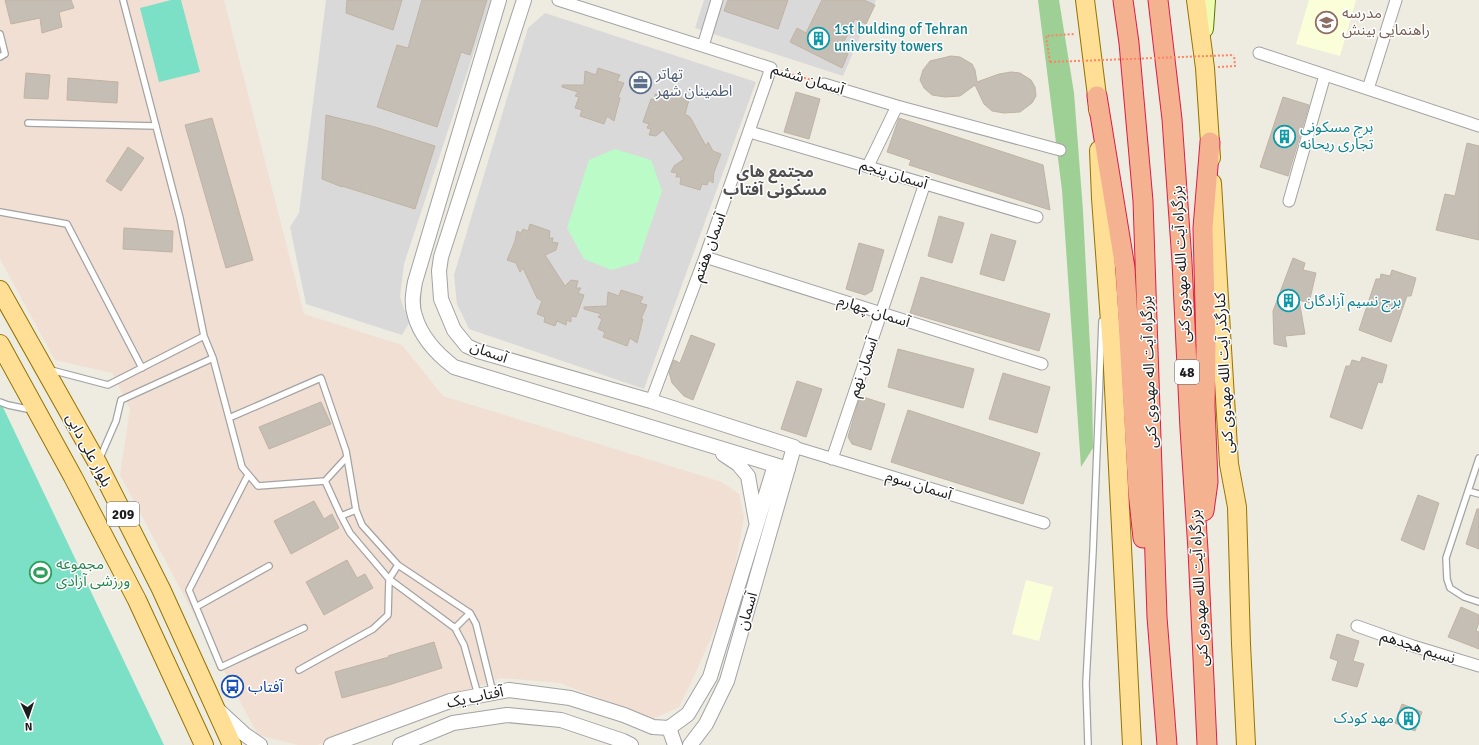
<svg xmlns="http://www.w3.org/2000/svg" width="1479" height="745" viewBox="0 0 1479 745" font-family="Signika,'Noto Sans Arabic',sans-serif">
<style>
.residential{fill:#dad9d9}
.education{fill:#faffd9}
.military{fill:#f1dfd3}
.forest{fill:#9ecf94}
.park{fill:#bbfbc8}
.pitch{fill:#7be0c5}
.building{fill:#c5beb4;stroke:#c0b3a3}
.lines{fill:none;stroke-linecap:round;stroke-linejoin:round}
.service-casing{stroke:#a3a3a3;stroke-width:8}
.minor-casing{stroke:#a3a3a3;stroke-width:13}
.tertiary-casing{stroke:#a3a3a3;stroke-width:16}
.secondary-casing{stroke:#5a7401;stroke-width:18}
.primary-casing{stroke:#947400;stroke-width:20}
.trunk-casing{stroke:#dc1e48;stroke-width:21}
.path{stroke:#fe8462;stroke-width:2;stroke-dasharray:2 2;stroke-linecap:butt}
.service{stroke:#fff;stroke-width:5.5}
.minor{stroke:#fff;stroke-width:11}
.tertiary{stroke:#fff;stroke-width:14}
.secondary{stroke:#effbb1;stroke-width:16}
.primary{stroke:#ffde95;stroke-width:18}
.trunk{stroke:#f4b290;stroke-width:19}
.path-bridge{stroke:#fe8462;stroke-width:2;stroke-dasharray:2 2;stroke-linecap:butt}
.labels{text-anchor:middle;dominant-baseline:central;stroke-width:3;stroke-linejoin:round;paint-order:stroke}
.shield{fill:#fff;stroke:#606060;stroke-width:1}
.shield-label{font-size:14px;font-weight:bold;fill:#1c1c1c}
.education-label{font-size:15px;fill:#785e54;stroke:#fff;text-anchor:start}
.culture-label{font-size:15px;fill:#0d838f;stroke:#fff;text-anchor:start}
.service-label{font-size:15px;fill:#4e5e75;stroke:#fff;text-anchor:start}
.street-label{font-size:15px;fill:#1c1c1c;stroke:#fff}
.leisure-label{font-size:15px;fill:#27864d;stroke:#fff;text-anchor:start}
.transit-label{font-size:15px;fill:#164399;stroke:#fff;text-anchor:start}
.neighbourhood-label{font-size:16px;font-weight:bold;fill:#4f4f4f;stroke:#fff}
</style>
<rect width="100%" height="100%" fill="#eeebe1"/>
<!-- residential -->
<path class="residential" d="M326,0H491L404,264L400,297L409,323L402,335L306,304L290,227L299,213Z
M704,0H876L843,76L695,28Z
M545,13L756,82L644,389L469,329L457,304L454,275L528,28Z"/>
<!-- education -->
<path class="education" d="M1309,0H1356L1340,56L1296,44Z
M1026,580L1053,587L1039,641L1012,634Z"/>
<!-- military -->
<path class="military" d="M0,0H224L304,314L402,345L443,396L722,482L739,494L744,517L730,594L696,672L679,707L653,719L560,683L501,678L317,745H298L258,735L120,475L130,409L112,373L55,360L0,259Z"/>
<!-- forest -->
<path class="forest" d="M1038,0H1059L1074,93L1083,211L1092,386L1093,448L1081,467L1062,190Z"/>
<!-- park -->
<path class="park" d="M615,149L651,160L662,191L638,262L612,270L584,259L567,228L589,160Z"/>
<!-- pitch -->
<path class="pitch" d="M171,0H181L200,72L159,82L140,8Z
M0,401L164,745H0Z"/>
<!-- building -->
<path class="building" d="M5,0H71L74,8L59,12L62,27L42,33L40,18L11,24Z
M347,0H402L393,30L346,13Z
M422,0H487L470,55L461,52L437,127L377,107L397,45L408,48Z
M728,0H788L778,29L724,11Z
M822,0H864L875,5L866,24L855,19L840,50L848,54L842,68L790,42L797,28L806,33Z
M951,56L960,57L972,64L975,70L977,82L999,74L1011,72L1020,73L1031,80L1035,87L1036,96L1032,103L1020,112L1004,113L992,111L984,104L975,85L960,96L945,97L932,95L924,88L920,80L923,70L930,61Z
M598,68L620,75L617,81L624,83L618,97L620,98L614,121L607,116L604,124L580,116L582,110L575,108L579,97L575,96L578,92L562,87V85H584L585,71L596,75Z
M26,73L50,75L48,99L24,98Z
M68,78L118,82L117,103L67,100Z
M671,90L681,93V98L689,100L685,114L690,117L706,146L708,142L713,151L721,154L714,172L713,183L709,180L707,185L702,184L700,190L680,184L681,177H676L677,173L671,172L674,166L684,159L663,130L656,136L649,135L651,129L647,128L649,124L643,122L651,99L655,100V94L659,96L660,91L669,94Z
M796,92L820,99L809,139L784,132Z
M1283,97L1309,105L1288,176L1260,167Z
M326,115L375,127L435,146L415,209L342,186V187L322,179Z
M212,118L253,260L226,268L185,125Z
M899,118L1043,165L1050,210L909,165L911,160L887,152Z
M1467,143L1479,146V240L1436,230L1445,194L1455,196Z
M128,147L144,158L121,191L106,181Z
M939,216L964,223L952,263L928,256Z
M530,224L550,231L549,238H553L552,242L558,243L556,250L545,255L565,286L571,280L578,281L576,288H581L578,293L584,295L576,317L571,316V322L567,320L566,325L557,321L555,326L544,322L545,317L537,314L542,301L537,298L523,268L520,272L516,263L507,260L515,241L517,231L521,233L523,229L528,231Z
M124,228L173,231L172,252L123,249Z
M991,234L1016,241L1004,281L980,274Z
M859,243L884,250L872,291L865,295L846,289Z
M1293,258L1305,263L1303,270L1316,273L1309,303L1299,300L1305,334L1285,336L1287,347L1274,344L1273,311Z
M1392,270L1416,278L1411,296H1407L1391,342L1359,330L1376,279H1380L1381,274L1390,276Z
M921,277L1050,314L1039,351L910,313Z
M621,290L643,297L640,303L647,305L641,319H643L637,343L630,338L627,346L603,337L605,332L598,329L602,319L598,317L601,314L584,309V307L607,306L608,292L619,296Z
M691,335L715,344L693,400L684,396L672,383L669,372L674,360L680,363Z
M898,349L974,369L963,408L888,387Z
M1362,357L1387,365L1382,383L1378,382L1362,429L1330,417L1346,366H1350L1352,360L1360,362Z
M1003,373L1050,387L1037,433L989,419Z
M797,381L822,389L806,437L781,429Z
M860,396L885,404L871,450L852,444L848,437Z
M321,402L331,424L269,449L259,427Z
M908,410L1040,453L1023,504L891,462Z
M1418,495L1439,503L1424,550L1401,540Z
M314,501L324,519L332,514L339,528L291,554L274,521Z
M1477,509H1479V549L1466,544Z
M347,560L357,578L365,574L373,588L324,615L306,582Z
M1461,607L1479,615V622L1476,631L1479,632V649L1448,637Z
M1337,634L1359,641L1353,661L1364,664L1357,687L1332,680L1338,661L1330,658Z
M434,642L442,668L392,684L342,698L335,672L389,657L388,656Z
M1402,704L1422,712L1415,731L1395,723Z"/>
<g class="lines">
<defs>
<path id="service" d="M123,0L180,218L204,336
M0,34L5,54L0,57
M28,123L156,126
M0,212L67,224L142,368
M213,358L242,467L258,486L325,481L347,457
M51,370L108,385L204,336L213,358L121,400L116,421L99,460
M0,402L8,405L32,410
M229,418L321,378L346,451L356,510L362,525L398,565L470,613L455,628L389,579L350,533L341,516L325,481
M1479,458L1446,558L1447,579L1450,588L1464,597L1479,602
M248,475L189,590L221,667L304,628
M1468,491L1479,494
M341,516L356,510
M196,607L269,566
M470,613L476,624L493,693
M455,628L464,645L478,695
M299,670L373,629L388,615L389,579L398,565
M1088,745L1086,683L1093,551L1102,321"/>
<path id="minor" d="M558,0L771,68L705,257L651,401
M703,46L717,0
M1259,53L1479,126
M824,84L897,106L1060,150
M1368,89L1396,0
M750,132L1037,217
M868,166L897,106
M1289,201L1325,75
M705,257L1042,364
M794,447L1044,523
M832,459L925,183
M1357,626L1413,646L1479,666"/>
<path id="tertiary" d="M499,0L415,282C413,293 411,305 415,316C421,337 437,354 454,367L788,469
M524,0L441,257L439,271L441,299L454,330L467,346L478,351L651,401L794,447L727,681L706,724L690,745
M723,454L738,464L748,476L756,521
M218,710L244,734L260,745
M669,728L688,714L710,677L775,465
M669,728L675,745
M331,745L450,701L509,690L570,698L624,715L653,727L669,728
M400,745L453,723L507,715L561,720L623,741L631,745"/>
<path id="secondary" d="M1205,29L1207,0"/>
<path id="primary" d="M1085,0L1097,96L1098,110
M1196,0L1205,68L1211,158
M1099,150L1101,198L1112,349L1132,745
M1212,183L1229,464L1237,507L1241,644L1246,745
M0,290L98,464L161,589L232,745
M0,344L73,477L137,600L204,745"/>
<path id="trunk" d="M1123,0L1129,43L1143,201L1157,617L1167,745
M1158,0L1172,119L1182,262L1190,429L1198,550L1207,745
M1097,96L1125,268L1138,491L1143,538
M1204,511L1208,482L1205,407L1206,346L1203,228L1210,142"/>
</defs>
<!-- service casing -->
<use href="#service" class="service-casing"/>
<!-- minor casing -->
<use href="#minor" class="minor-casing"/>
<!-- tertiary casing -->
<use href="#tertiary" class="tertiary-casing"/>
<!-- secondary casing -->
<use href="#secondary" class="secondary-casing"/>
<!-- primary casing -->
<use href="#primary" class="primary-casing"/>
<!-- trunk casing -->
<use href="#trunk" class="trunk-casing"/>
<!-- path -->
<path class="path" d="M1050,62L1046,36L1074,34
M1218,67L1235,66L1234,55
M781,71L815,81"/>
<!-- service -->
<use href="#service" class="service"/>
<!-- minor -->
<use href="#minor" class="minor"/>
<!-- tertiary -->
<use href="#tertiary" class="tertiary"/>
<!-- secondary -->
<use href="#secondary" class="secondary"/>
<!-- primary -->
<use href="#primary" class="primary"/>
<!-- trunk -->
<use href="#trunk" class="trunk"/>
<!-- path-bridge -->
<path class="path-bridge" d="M1050,62L1234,55"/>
</g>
<!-- icons -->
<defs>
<symbol id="school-ring" viewBox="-11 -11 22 22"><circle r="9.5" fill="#fff" stroke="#8d6e63" stroke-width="1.5"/><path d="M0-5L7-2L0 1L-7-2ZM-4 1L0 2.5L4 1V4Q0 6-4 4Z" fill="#8d6e63"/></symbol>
<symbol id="building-ring" viewBox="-11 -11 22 22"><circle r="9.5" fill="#fff" stroke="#0f9aa8" stroke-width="1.5"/><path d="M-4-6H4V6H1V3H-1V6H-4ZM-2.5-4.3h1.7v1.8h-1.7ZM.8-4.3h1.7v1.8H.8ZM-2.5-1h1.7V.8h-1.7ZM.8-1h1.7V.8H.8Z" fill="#0f9aa8"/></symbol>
<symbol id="office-ring" viewBox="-11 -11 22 22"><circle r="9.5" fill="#fff" stroke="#5c6f8a" stroke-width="1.5"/><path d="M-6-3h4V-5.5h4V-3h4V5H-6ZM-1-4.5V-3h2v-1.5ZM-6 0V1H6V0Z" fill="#5c6f8a"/></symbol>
<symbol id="stadium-ring" viewBox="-11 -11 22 22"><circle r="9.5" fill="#fff" stroke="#2e9e5b" stroke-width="1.5"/><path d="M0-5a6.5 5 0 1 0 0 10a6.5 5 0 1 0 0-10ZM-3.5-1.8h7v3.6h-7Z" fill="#2e9e5b"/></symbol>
<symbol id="bus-ring" viewBox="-11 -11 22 22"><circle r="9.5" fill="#fff" stroke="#1a4fb4" stroke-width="1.5"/><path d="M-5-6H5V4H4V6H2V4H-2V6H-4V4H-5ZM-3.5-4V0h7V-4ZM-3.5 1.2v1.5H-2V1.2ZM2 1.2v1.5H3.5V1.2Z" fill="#1a4fb4"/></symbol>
</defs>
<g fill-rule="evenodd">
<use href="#school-ring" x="1314" y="10" width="25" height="25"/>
<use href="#building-ring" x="806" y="26" width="25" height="25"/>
<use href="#office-ring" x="628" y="70" width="25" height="25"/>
<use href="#building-ring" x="1272" y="124" width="25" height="25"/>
<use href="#building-ring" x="1276" y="288" width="25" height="25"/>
<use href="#stadium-ring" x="28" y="560" width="25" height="25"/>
<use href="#bus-ring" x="220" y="674" width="25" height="25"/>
<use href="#building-ring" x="1396" y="706" width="25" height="25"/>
</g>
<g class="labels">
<!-- shield labels -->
<g class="shield">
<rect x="1175" y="360" width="24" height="24" rx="3"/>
<rect x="107" y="502" width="32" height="24" rx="3"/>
</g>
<g class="shield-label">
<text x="1187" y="372">48</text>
<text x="123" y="514">209</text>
</g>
<!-- education labels -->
<g class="education-label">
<text x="1342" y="13">مدرسه<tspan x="1342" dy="17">راهنمایی بینش</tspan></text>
</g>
<!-- culture labels -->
<g class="culture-label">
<text x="834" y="29">1st bulding of Tehran<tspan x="834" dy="17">university towers</tspan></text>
<text x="1300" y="127">برج مسکونی<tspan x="1300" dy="17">تجاری ریحانه</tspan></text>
<text x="1304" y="301">برج نسیم آزادگان</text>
<text x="1394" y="718" text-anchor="end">مهد کودک</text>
</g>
<!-- service labels -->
<g class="service-label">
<text x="656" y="74">تهاتر<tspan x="656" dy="17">اطمینان شهر</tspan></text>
</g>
<!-- street labels -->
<g class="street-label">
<text transform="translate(808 79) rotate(17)">آسمان ششم</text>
<text transform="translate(894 174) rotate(17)">آسمان پنجم</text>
<text transform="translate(709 247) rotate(-70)">آسمان هفتم</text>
<text transform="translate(1181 264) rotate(-93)">بزرگراه آیت الله مهدوی کنی</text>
<text transform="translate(874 311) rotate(18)">آسمان چهارم</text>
<text transform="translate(489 352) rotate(20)">آسمان</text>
<text transform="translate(863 367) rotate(-71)">آسمان نهم</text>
<text transform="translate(1149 372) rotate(-92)">بزرگراه آیت اله مهدوی کنی</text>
<text transform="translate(1224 373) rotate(-93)">کنارگذر آیت الله مهدوی کنی</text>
<text transform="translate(89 450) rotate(62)">بلوار علی دایی</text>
<text transform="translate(919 485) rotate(17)">آسمان سوم</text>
<text transform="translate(1199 588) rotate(-93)">بزرگراه آیت الله مهدوی کنی</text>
<text transform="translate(747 611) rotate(-74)">آسمان</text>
<text transform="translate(1418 647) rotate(18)">نسیم هجدهم</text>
<text transform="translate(475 697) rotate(-12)">آفتاب یک</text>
</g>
<!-- leisure labels -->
<g class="leisure-label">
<text x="56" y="564">مجموعه<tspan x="56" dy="17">ورزشی آزادی</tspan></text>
</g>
<!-- transit labels -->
<g class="transit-label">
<text x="248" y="687">آفتاب</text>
</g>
<!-- neighbourhood labels -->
<g class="neighbourhood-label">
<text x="775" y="172">مجتمع های<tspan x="775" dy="18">مسکونی آفتاب</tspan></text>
</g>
</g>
<!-- north arrow -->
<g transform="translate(28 717) rotate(177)" stroke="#ffffff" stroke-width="3" paint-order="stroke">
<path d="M0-3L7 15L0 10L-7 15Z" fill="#1c1c1c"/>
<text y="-6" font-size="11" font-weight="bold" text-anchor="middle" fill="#1c1c1c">N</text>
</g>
</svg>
